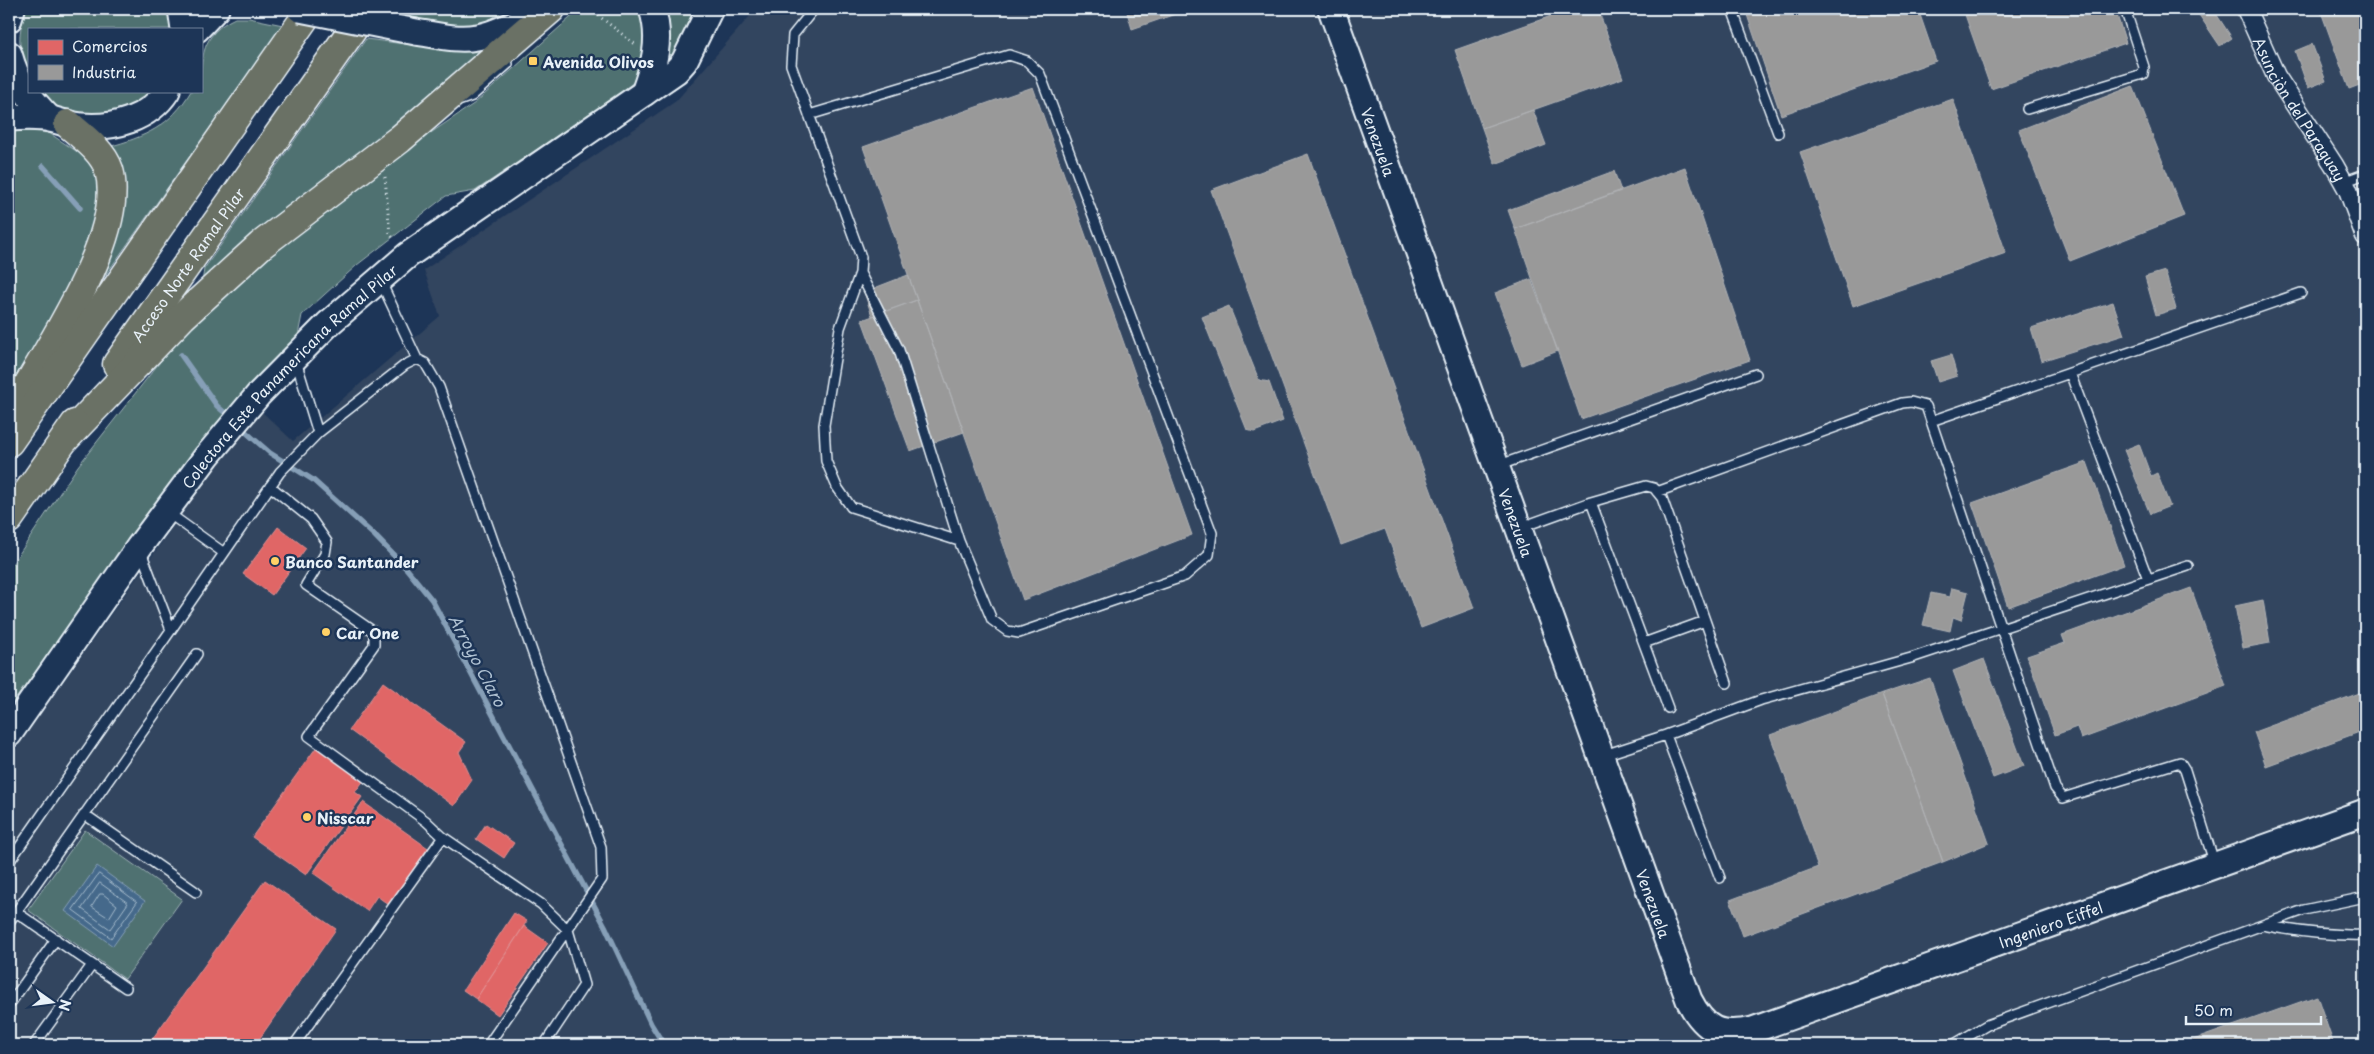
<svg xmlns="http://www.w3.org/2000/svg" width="2374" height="1054" viewBox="0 0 2374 1054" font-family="'Playpen Sans',sans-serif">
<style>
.built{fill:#31445e}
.green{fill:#4f7171;stroke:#9cb1b4}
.water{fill:#44698b;stroke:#869fb7}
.shops{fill:#e06666;stroke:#e29092}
.industry{fill:#999;stroke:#b1b3b6}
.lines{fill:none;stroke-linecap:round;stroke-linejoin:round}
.shore{stroke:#a6bbcc;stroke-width:1}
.stream{stroke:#869fb7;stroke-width:5.5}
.lane-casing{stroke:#e8f1f8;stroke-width:12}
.street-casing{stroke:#e8f1f8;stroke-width:21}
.secondary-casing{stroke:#e8f1f8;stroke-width:29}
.highway-casing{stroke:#e8f1f8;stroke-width:31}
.path{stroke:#e8f1f8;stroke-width:3;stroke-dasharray:1 4;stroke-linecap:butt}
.lane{stroke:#1d3557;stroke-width:9}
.street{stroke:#1d3557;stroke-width:18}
.secondary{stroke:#1d3557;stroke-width:25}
.highway{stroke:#6b7165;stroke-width:28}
.secondary-bridge-casing{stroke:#e8f1f8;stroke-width:29;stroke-linecap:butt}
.secondary-bridge{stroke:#1d3557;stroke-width:25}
.poi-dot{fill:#ffd166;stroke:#1d3557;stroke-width:2}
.labels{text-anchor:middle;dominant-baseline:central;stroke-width:5;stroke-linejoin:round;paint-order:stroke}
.poi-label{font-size:15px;font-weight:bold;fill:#e8f1f8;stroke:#1d3557;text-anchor:start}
.street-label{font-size:15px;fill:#e8f1f8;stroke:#1d3557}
.water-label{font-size:16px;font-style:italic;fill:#afc1d2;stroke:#1d3557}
</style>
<rect width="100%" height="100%" fill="#1d3557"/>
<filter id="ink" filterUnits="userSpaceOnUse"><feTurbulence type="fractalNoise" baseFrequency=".02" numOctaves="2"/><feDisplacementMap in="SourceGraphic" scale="10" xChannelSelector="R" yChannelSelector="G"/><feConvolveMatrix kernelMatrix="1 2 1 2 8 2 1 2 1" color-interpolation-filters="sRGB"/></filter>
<g filter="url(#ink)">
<!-- built -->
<path class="built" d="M756,9H2365V1045H9V759L188,505L258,408L293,441L440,316L424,270L676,101Z"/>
<!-- green -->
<path class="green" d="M26,9H169L175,29H29V81C19,53 16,38 26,9Z
M387,9H505C497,16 488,21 478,24C457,29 408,16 385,12Z
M580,9H634L647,27L651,42L636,80L619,94L475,191L446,196L357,265L302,315L298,335L198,447L9,708V569L78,466L178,339L234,281L407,149L475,103Z
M663,9L696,10L687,26L684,37L665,71L670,46L669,28Z
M235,18H249L283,25L87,301L108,147C145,137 171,126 191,91H201C201,57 201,34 235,18Z
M366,39L450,50L504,43L202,283L204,269Z
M36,91H159L107,121L61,113Z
M9,129L49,133L85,157L100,172L102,200L88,253L9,392Z
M85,830L182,899L125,979L28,910Z"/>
<!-- water -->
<path class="water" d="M97,866L145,901L113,946L65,911Z"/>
<!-- shops -->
<path class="shops" d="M278,527L306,548L272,595L243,574Z
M383,682L466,742L459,752L472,780L454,806L349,730Z
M318,745L365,779L355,792L362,797L306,875L252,837Z
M363,802L428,848L389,905L377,896L367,911L313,873Z
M486,824L514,843L504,858L476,839Z
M265,880L336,929L255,1045H148Z
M514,913L527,921L476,999L463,990Z
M524,926L548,943L498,1015L476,999Z"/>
<!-- industry -->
<path class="industry" d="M1126,9H1190L1132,29Z
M1571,9H1598L1623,78L1482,128L1455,50Z
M1745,9H1918L1936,61L1781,115Z
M1963,9H2115L2126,43L1991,89Z
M2195,9H2213L2232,38L2220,46Z
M2320,9H2365V83L2349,89Z
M2312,44L2326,81L2308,88L2295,51Z
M2133,86L2184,216L2070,261L2019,130Z
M1033,87L1192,535L1023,600L863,147Z
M1953,99L2006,253L1853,306L1800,152Z
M1533,110L1546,145L1495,164L1482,128Z
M1308,154L1474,608L1421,628L1385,529L1341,545L1211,190Z
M1685,167L1750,360L1581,419L1515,229Z
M1614,171L1621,191L1515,229L1508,210Z
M2165,271L2176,309L2156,315L2145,277Z
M908,275L917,300L872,316L864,292Z
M1531,279L1558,351L1522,365L1495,293Z
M917,300L964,432L910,451L862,320Z
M2113,302L2124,335L2041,361L2031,328Z
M1229,306L1259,380L1269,382L1283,421L1254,432L1247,430L1202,317Z
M1951,355L1957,376L1938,382L1931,361Z
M2139,444L2151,476L2157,473L2170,506L2150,514L2124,450Z
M2087,462L2124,565L2008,607L1972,503Z
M1952,588L1968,592L1961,620L1953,617L1950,631L1923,625L1931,593L1950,597Z
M2191,588L2226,686L2081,739L2077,727L2055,735L2027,656L2065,643L2062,635Z
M2263,600L2270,643L2243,648L2235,606Z
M1984,659L2024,766L1993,778L1953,671Z
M1930,678L1989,843L1943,862L1882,694Z
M2365,691V730L2266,766L2254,732Z
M1882,694L1943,862L1743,936L1730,900L1818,867L1770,735Z
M2317,996L2334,1045H2179Z"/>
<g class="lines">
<!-- shore -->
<path class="shore" d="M99,874L137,902L111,938L73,910Z
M100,883L128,903L110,929L82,909Z
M100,894H103L117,905L109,918L92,907Z"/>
<!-- stream -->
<path class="stream" d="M43,166L80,208
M181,355L217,406L231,418
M239,426L270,453L313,480L375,536L406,568L432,600L605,926L651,1024L664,1045"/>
<defs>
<path id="lane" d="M1732,9L1778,133
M461,100L472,96L508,64
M2027,109L2143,74L2144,67L2125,9
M809,115L1009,55L1027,61L1040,74L1212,533L1209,555L1185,576L1019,633L1007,631L992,620L959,541L851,507L837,487L826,461L824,425L840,328L860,273L861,257L791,65L793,35L814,9
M2343,182L2365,174
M860,273L899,350L959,541
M381,282L417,359
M296,361L318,433
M2070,373L2148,579
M1931,421L2301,293
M1497,466L1756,374
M270,486L311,519L327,542L325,554L306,585L374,632V645L309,736L426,821L443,837L541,904L568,930L584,985L544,1045
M1657,492L1902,403L1911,402L1926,406L2055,788L2063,798L2180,762L2185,770L2215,865
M1591,502L1646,486L1654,488L1662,498L1727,683
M167,512L224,553
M1519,528L1591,502L1668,708
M171,630L280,472L318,433L405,365L417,359L425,363L439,387L601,847L602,879L488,1045
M1644,643L1705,621
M1666,735L1720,878
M1601,756L1666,735L1761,700L1911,658L2188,566
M84,814L196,892
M9,862L171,630L140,549
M16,912L126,988
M9,922L197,654
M2263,925C2298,932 2330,936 2365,935
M9,1005L56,939
M34,1045L92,965
M294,1045L443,837
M1705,1045L1724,1038
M1953,1045L1987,1025L2304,910L2365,897"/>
<g id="street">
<path id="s1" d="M2246,9L2276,76L2334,165L2348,190L2365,236"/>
</g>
<g id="secondary">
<path d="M181,9L184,29"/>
<path id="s2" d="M1331,9L1689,1000C1705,1031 1720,1037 1753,1030L2365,812"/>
<path d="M9,19L12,9"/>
<path d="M197,29L216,9"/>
<path d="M416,32C436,35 457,41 477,37C498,34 525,18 545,9"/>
<path d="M9,54C17,83 29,98 50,119"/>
<path d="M644,93C654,65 662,39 652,9"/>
<path d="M9,118C23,117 37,116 51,119C61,122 71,125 81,126C113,129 149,119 167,91"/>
<path id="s3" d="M9,734L139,547L207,456L259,394L328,324L408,255L676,71L684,62L710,9"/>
</g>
<g id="highway">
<path id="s4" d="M117,364L367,9"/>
<path d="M19,400C50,346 127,232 109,170C103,151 82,136 68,124"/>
<path d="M65,439L182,317L261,245L400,139L551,9"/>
<path d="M9,442L311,9"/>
<path d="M9,519L75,424"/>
</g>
</defs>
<!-- lane casing -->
<use href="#lane" class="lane-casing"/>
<!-- street casing -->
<use href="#street" class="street-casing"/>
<!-- secondary casing -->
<use href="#secondary" class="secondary-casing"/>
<!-- highway casing -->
<use href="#highway" class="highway-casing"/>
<!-- path -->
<path class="path" d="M590,9L636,45
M385,177L390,234L394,239"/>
<!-- lane -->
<use href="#lane" class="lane"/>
<!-- street -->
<use href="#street" class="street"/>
<!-- secondary -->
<use href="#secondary" class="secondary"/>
<!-- highway -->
<use href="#highway" class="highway"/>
<defs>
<path id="secondary-bridge" d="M300,9L416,32"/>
</defs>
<!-- secondary-bridge casing -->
<use href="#secondary-bridge" class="secondary-bridge-casing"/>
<!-- secondary-bridge -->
<use href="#secondary-bridge" class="secondary-bridge"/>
</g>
</g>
<!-- markers -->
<g class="poi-dot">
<rect x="528" y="56" width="10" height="10" rx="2.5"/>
<circle cx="275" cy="561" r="5"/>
<circle cx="326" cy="632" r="5"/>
<circle cx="307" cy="817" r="5"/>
</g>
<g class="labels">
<!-- poi labels -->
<g class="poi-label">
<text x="543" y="61">Avenida Olivos</text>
<text x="285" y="561">Banco Santander</text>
<text x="336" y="632">Car One</text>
<text x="317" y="817">Nisscar</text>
</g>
<!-- street labels -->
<g class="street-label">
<text stroke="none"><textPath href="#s1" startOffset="114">Asunciòn del Paraguay</textPath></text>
<text stroke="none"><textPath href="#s2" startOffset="141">Venezuela</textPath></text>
<text stroke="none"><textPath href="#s4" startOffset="122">Acceso Norte Ramal Pilar</textPath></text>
<text stroke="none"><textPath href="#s3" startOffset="456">Colectora Este Panamericana Ramal Pilar</textPath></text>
<text stroke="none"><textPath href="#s2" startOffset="546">Venezuela</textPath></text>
<text stroke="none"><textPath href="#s2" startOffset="951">Venezuela</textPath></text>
<text stroke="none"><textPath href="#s2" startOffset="1448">Ingeniero Eiffel</textPath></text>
</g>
<!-- water labels -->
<g class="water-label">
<text transform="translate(478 660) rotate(62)">Arroyo Claro</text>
</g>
</g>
<!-- margin -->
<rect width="2374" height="1054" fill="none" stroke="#1d3557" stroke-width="30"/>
<rect x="15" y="15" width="2344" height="1024" fill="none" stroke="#e8f1f8" stroke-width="2" filter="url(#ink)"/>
<!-- legend -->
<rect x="28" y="28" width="175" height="65" fill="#1d3557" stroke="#6e8097"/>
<rect x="38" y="40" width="25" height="15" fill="#e06666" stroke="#6e8097"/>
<text x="72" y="52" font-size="15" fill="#e8f1f8">Comercios</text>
<rect x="38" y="65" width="25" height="15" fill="#999999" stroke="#6e8097"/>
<text x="72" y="78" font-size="15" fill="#e8f1f8">Industria</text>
<!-- north arrow -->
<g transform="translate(52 1002) rotate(104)" stroke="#1d3557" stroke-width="4" paint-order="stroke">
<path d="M0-4L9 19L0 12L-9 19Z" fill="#e8f1f8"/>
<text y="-8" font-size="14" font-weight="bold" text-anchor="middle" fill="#e8f1f8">N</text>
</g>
<!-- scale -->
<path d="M2186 1016v8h135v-8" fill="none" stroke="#e8f1f8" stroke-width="2.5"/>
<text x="2194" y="1016" font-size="15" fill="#e8f1f8" stroke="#1d3557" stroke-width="4" paint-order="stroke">50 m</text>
</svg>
